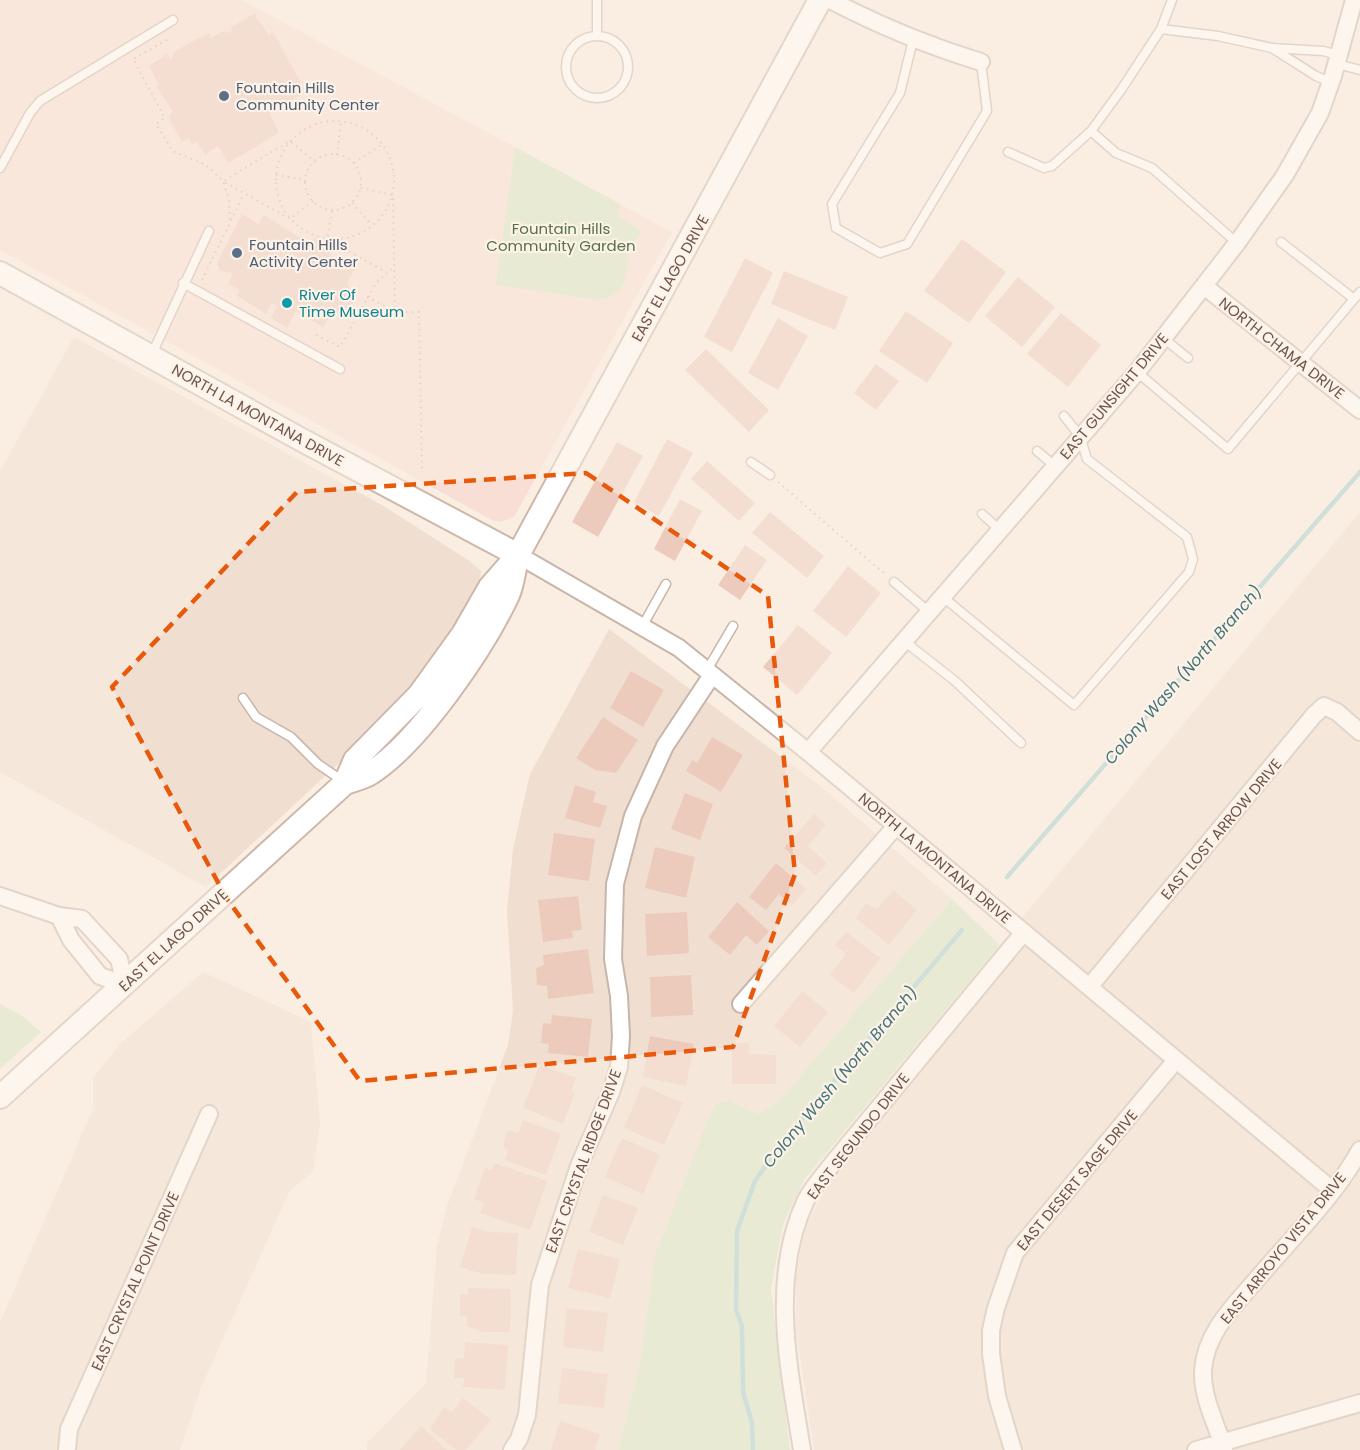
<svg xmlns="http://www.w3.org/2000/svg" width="1360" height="1450" viewBox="0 0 1360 1450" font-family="Poppins,sans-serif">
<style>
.residential{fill:#f0dfd1}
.commercial{fill:#f9ded6}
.green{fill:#d3e5c2}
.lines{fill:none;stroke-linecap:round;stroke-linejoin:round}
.stream{stroke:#a0cdd1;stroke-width:4.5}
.building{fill:#eccbbc}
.lane-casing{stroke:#c8b5aa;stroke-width:11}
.street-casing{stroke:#c8b5aa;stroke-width:20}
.secondary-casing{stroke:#ceb7aa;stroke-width:26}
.path{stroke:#d0afa0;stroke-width:2;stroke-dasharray:1.5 4.5;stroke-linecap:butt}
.lane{stroke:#fff;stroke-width:8}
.street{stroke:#fff;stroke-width:16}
.secondary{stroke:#fff;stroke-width:22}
.marked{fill:none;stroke:#e8590c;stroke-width:4.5;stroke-dasharray:12 8;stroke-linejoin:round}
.service-dot{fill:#5c6f8a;stroke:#fdf2e7;stroke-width:2}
.culture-dot{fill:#0f9aa8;stroke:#fdf2e7;stroke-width:2}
.labels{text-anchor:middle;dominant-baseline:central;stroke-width:4.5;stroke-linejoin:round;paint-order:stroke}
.service-label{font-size:15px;fill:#4e5e75;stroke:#fdf2e7;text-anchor:start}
.park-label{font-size:15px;fill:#557344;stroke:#fdf2e7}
.street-label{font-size:15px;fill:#6e554b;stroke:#fdf2e7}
.culture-label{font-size:15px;fill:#0d838f;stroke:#fdf2e7;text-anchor:start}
.water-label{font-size:16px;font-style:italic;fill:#447479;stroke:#fdf2e7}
</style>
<rect width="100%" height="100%" fill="#f9eee1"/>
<!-- residential -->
<path class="residential" d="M74,337L382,505L468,560L481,571L478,597L399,707L206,887L0,772V471Z
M1360,512V1450H814L796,1329V1278L804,1229L826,1187L1036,932L1021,919Z
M609,629L818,784L952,899L778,1102L759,1114L727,1100L713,1104L641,1357L618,1450H367V1443L426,1383L437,1247L447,1206L508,1045L513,1011L507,911L513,849L530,774Z
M203,972L311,1022L320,1123L313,1171L289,1192L201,1388L180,1450H0V1322L93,1109V1078L121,1043Z"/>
<!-- commercial -->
<path class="commercial" d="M0,0H242L672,232L514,517L500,522L492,520L0,250Z"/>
<!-- green -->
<path class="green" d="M515,147L620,204L618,216L642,231C638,238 632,245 630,252C625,274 628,295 600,300L496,285Z
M952,899L1000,945L804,1180L783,1224L771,1288L790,1450H618L641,1357L655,1256L714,1104L727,1100L759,1114L778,1102Z
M0,1004L21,1015L41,1032L0,1069Z"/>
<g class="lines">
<!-- stream -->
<path class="stream" d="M1007,877L1360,472
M753,1450L752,1423L743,1392L742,1326L736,1310L737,1231L755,1181L781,1144L962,930"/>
</g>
<!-- building -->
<path class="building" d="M254,14L269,35L273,32L300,81L303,93L270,114L279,133L228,163L218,146L205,155L196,141L192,145L189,138L182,142L168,116L173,112L157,87L159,85L149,66L167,54L171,59L175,51L209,33L211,38L224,31L226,33L232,31L231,27Z
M242,214L258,224L264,215L310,244L314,238L332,249L330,255L355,269L347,283L356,299L352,300L354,304L329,318L323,327L296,311L287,328L271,318L277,306L272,303L266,314L237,296L240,290L228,284L233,273L220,271L217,263Z
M962,239L1006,272L969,323L924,291Z
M745,258L773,273L732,352L704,337Z
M784,271L848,297L835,330L771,304Z
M1018,277L1055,307L1022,347L985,316Z
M906,311L953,343L927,383L879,351Z
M1061,313L1101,345L1068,387L1027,354Z
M778,318L808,336L778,390L748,373Z
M706,349L769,410L749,432L685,370Z
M876,364L899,381L876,410L854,393Z
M667,439L693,453L659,516L634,502Z
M617,442L643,456L598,537L572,522Z
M707,461L755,503L739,521L691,479Z
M680,499L702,511L675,561L654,549Z
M770,512L824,556L807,578L752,533Z
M745,545L767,560L740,600L718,585Z
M848,566L881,593L846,637L813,611Z
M798,625L832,653L797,695L763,667Z
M631,671L664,690L643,727L610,708Z
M603,717L638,740L616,773L595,770L576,758Z
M712,737L743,755L721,792L686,771L692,760L697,763Z
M575,785L596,792L593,802L607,806L600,828L565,818Z
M685,793L713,804L700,840L671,829Z
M814,814L826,825L808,846L827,863L816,876L784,848Z
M554,833L595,839L589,881L548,875Z
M655,847L695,857L686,898L645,888Z
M776,863L806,889L792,906L779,894L766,910L749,897Z
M893,890L917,910L889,945L856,918L866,903L877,909Z
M578,896L582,930L572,931L573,938L543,942L538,900Z
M737,902L769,931L757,945L746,935L730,955L708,937Z
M687,912L689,953L647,956L645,914Z
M846,932L880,958L854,993L830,975L846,954L835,945Z
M588,949L594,993L548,999L547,986L537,985L536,968L544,965L543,955Z
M691,975L693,1015L651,1017L650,977Z
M802,991L828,1012L800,1047L774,1026Z
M552,1015L592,1019L588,1057L548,1053L549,1044L541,1043L543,1023L551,1024Z
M650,1036L694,1044L686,1086L643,1077Z
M732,1043H749V1054L776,1055V1084H732Z
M540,1065L576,1078L571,1090L575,1093L563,1124L523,1108Z
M642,1085L683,1103L664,1145L624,1128Z
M523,1120L561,1134L546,1175L504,1160L508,1151L503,1145L508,1130L518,1133Z
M622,1138L660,1155L643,1194L605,1177Z
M494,1163L547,1181L530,1230L480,1213L484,1203L474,1199L485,1167L492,1170Z
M603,1195L638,1208L623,1245L589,1232Z
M472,1227L489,1232L518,1233L516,1275L483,1274L460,1267Z
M578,1249L620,1259L610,1298L568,1288Z
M468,1288L511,1289L510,1332H482L467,1326V1316H460V1295H468Z
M567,1308L608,1313L603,1352L563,1347Z
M465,1342L508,1345L505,1390L463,1387L464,1378H454L455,1358L464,1359Z
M562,1368L608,1374L604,1408L558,1403Z
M463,1398L491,1420L466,1450H456L430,1429L444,1407L452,1412Z
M560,1421L600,1434L595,1450H551Z
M421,1426L447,1450H400Z"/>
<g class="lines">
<defs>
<path id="lane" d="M1161,29L1218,36L1272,48
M566 67a31 31 0 1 1 62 0a31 31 0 1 1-62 0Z
M597,36V0
M913,40L900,93L832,204L836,228L880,253L907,244L987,111L981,62
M1337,64L1360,70
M1330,82L1316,76L1272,48L1323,51L1339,55
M1091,131L1116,153L1152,168L1237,243
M1008,152L1044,168L1052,166L1091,131L1121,90L1161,29L1172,0
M0,168L30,113L40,101L173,20
M183,283L340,369
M1354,299L1360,292
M1163,338L1188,358
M151,356L209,231
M1137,372L1228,449L1354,299L1281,242
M1037,451L1056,467
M751,462L770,475
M982,514L1000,530
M894,582L929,612
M943,597L1074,705L1189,572L1193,559L1187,537L1087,459L1080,436L1064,416
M643,625L666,584
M904,641L955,681L1021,743
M707,670L733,626
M243,698L256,717L291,737L318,764L343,781"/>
<path id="street" d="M830,0C880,26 928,46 981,62
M1204,286L1360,410
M518,555L679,648L808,752L1332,1190
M808,752L1137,372L1237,243L1285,175L1320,113L1333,76L1354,0
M0,896L59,916L82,919L119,959L125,985
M59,916L71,940L100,976L125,985
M1090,986L1314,715L1324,706L1337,712L1360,732
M741,1004L896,826
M67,1450L69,1429L209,1114
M512,1450L519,1439L527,1415L540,1285L579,1166L611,1092L619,1067L621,1036L619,996L613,959L615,884L633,816L665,746L712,675
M802,1450C789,1369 769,1278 806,1200C813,1187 824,1175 833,1163L1024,932
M1013,1450L997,1396L991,1354V1330L996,1308L1015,1253L1176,1060
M1196,1450L1360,1403
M1224,1450C1217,1424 1202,1399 1203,1371C1205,1333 1234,1306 1257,1279C1291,1239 1335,1196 1360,1150"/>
<path id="secondary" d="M0,273L300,439L518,555
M345,783L355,760L419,695L463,634L490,587L518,555L820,0
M0,1097L345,783C353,780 364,778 371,773C420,741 483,648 508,595C513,584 514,570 517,559"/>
</defs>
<!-- lane casing -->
<use href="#lane" class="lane-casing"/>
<!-- street casing -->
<use href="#street" class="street-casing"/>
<!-- secondary casing -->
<use href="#secondary" class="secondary-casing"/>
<!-- path -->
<path class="path" d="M167,40L133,59L165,118L156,124L173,151L206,165L223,181L229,200L230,223
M276 180a59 59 0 1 1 118 0a59 59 0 1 1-118 0Z
M305 182a28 28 0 1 1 56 0a28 28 0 1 1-56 0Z
M337,155L341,122
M354,163L381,145
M276,175L306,180
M361,188L393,195L395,313
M313,201L290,219L223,181L290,141L315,162
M352,203L372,225
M332,211L327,239L386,272
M202,280L244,194
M367,297L385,306V313L419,312L422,470
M316,335L340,347L376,283L394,267
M778,482L887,576"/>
<!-- lane -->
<use href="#lane" class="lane"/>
<!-- street -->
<use href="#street" class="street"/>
<!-- secondary -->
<use href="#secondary" class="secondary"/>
</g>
<!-- marked area -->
<path d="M0 0H1360V1450H0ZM586,473L768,596L795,874L733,1047L360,1081L227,899L112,687L297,492Z" fill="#f9eee1" fill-opacity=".55" fill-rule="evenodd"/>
<path class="marked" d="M586,473L768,596L795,874L733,1047L360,1081L227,899L112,687L297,492Z"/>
<!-- markers -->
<g class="service-dot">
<circle cx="224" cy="96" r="6"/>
<circle cx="237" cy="253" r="6"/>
</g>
<circle class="culture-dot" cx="287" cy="303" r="6"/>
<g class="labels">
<!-- service labels -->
<g class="service-label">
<text x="236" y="87">Fountain Hills<tspan x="236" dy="17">Community Center</tspan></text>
<text x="249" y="244">Fountain Hills<tspan x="249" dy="17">Activity Center</tspan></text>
</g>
<!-- park labels -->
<g class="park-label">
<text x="561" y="228">Fountain Hills<tspan x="561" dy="17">Community Garden</tspan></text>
</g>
<!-- street labels -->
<g class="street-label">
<text transform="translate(670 278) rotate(-61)">EAST EL LAGO DRIVE</text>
<text transform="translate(1282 348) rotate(38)">NORTH CHAMA DRIVE</text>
<text transform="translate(1114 396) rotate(-50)">EAST GUNSIGHT DRIVE</text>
<text transform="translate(258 415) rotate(29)">NORTH LA MONTANA DRIVE</text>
<text transform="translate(1221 829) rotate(-50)">EAST LOST ARROW DRIVE</text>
<text transform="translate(935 858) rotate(40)">NORTH LA MONTANA DRIVE</text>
<text transform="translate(173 940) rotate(-43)">EAST EL LAGO DRIVE</text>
<text transform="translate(858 1136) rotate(-52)">EAST SEGUNDO DRIVE</text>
<text transform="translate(583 1161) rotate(-70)">EAST CRYSTAL RIDGE DRIVE</text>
<text transform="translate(1077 1180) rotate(-50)">EAST DESERT SAGE DRIVE</text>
<text transform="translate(1283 1248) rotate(-51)">EAST ARROYO VISTA DRIVE</text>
<text transform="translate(135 1281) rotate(-66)">EAST CRYSTAL POINT DRIVE</text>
</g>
<!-- culture labels -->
<g class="culture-label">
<text x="299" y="294">River Of<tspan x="299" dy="17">Time Museum</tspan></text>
</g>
<!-- water labels -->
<g class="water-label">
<text transform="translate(1183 675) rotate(-49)">Colony Wash (North Branch)</text>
<text transform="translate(840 1077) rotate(-50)">Colony Wash (North Branch)</text>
</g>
</g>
</svg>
